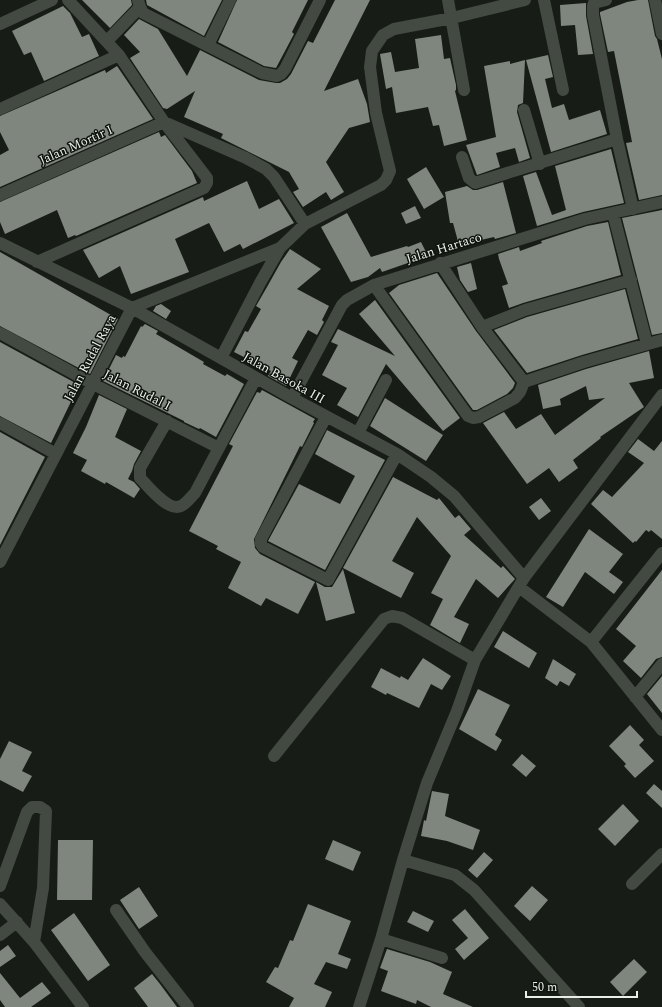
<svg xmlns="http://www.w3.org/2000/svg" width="662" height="1007" viewBox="0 0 662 1007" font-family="Spectral,serif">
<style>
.building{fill:#7e867d}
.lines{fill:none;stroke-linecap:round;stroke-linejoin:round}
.street{stroke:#434a42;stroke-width:12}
.labels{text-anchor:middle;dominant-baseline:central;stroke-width:3;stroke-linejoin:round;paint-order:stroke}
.street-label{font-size:13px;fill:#eaeeea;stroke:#0e140d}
</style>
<rect width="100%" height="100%" fill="#171d16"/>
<!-- building -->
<path class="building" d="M82,0H131L132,5L110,28Z
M146,0H222L204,36L147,5Z
M237,0H308L292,32L294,34L276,68L264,66L218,42Z
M335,0H370L324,91L358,79L367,104L370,122L349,128L326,162L344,192L331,200L326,192L303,207L293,192L299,189L289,172L221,138L223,134L184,117L195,91L167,109L163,108L130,58L140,52L124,35L139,19L158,29L187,76L200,50L259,80L276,83H280L287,79L291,74L308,41L313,43Z
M638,0H648L655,36L657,39L662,59V195L639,200L626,143L632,142L614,51L608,52L600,14V12L627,2Z
M586,3V16L593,54L578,55L575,25L561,26L560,5Z
M63,6L70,13L82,37L89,34L99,56L44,81L31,52L24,55L12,31Z
M441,35L444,59L450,58L456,85V90L455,91L467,140L444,146L439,125L433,126L428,107L396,113L392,87L386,89L380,54L391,52L395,72L419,68L415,39Z
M548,55L553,77L545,79L552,108L564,104L569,120L600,110L607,134L551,152L526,60Z
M525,60L523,103L518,105L517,112L530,158L519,162L515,148L496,153L500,167L477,175L466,145L496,137L484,66L510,61V64Z
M117,66L153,119L0,187V155L9,150L0,132V116L105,70L106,73Z
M159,132L161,137L165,135L192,171L197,183L76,236L75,235L68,238L57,210L5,234L0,222V202Z
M611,149L624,203L583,212L537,226L523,176L536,172L552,215L566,210L555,166Z
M426,167L444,197L424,209L407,179Z
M247,181L259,209L279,199L294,223L243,249L240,244L224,252L209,223L175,239L189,272L131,294L120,266L99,278L83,250L203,197L204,201Z
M503,182L516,233L495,239L494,237L459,245L453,223H450L445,192L467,186L473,190H477Z
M415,206L421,218L406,224L401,213Z
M662,210V333L652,335L622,218Z
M347,213L371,257L407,246L408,247L421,242L428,256L382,272L380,268L368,277L351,282L321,227Z
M608,222L621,275L523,303L509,308L502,286L508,284L499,259L498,254L519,247L520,251L542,243L541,241L587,226Z
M290,249L321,269L297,289L329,306L322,320L324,322L317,335L308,330L292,358L298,361L286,386L268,376L271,371L234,352L245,331L248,332L261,309L256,306L267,287L281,262Z
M0,252L118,319L90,374L0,326Z
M471,263L477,289L468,292L460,280L457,267Z
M437,273L476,331L515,383L513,388L507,394L477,410H473L389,293L399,285Z
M625,289L638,339L582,355L527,373L494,330L527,317Z
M375,300L460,418L443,431L386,364L358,417L337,405L347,388L322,375L338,345L331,342L338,329L395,356L359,314Z
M161,304L171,311L166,319L153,311L156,306Z
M145,324L158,331L156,334L204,362L203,364L225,376L227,374L244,384L216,437L200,428L199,429L184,422V421L103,381L116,355L122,358L123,356L125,357L141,326L142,327Z
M0,342L79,385L51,443L0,416Z
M649,351L654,378L629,383L644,407L600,437L601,438L573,460L578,468L559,482L549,468L527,484L483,423L504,412L516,429L541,414L555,435L605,398L589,400L586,386L560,399L561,405L543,409L538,385L586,369Z
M262,390L315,419L313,422L314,423L302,447L300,446L254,539L255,548L260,554L315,582L298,614L266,598L261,606L228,588L241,562L216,549L218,546L189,531L233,446L229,444L257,392L260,393Z
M99,395L127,409L115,437L141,451L134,464L132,471L128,479L134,482L140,489L134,498L106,482L105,484L81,471L87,460L73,453L86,427Z
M385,398L443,435L426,461L370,426Z
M327,430L385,460L325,570L268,541L299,484L340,504L355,476L315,454Z
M0,432L45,457L0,545Z
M638,439L654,451L662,441V539L651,530L649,532L646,530L636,542L635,541L633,543L591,504L603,490L612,497L644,463L628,452Z
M393,477L437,500L439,498L455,518L459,515L471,529L464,535L501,568L503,566L515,579L498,598L476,579L454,617L469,624L460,643L430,625L443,599L431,593L451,556L417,517L392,561L414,573L401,598L343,568Z
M541,498L551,511L539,520L529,507Z
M589,529L623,554L609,572L623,582L614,594L585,572L563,607L546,597Z
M343,569L355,613L326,621L316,582L325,587H332Z
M662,570V657L656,659L641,678L623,661L636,646L616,629Z
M503,631L537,653L529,668L494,647Z
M423,658L451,676L442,690L431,684L419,708L387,693L386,695L371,687L381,668L400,678L401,676L408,680Z
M553,659L576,674L569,686L560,681L557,686L545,678Z
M662,676V713L647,694Z
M478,689L510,705L495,735L502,740L496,751L459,729Z
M630,725L644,740L639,745L654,761L635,778L624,766L626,764L609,746Z
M9,741L32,752L22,771L32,776L23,792L0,780V759Z
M522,754L536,766L526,777L512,765Z
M654,784L662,791V808L646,793Z
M432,791L449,794L445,816L480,830L473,850L447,841L421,836L424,820L426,821Z
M623,804L639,821L615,846L598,829Z
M58,840H93L92,900H57Z
M333,840L361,852L353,871L325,859Z
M484,852L493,860L477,878L468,870Z
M532,886L548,900L530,921L514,906Z
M139,887L158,916L139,929L120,900Z
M308,904L351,921L338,954L351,959L347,969L326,962L314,984L332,992L325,1007H289L294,998L266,982L275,967L278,968L290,940L293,941Z
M465,909L489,938L464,960L455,949L468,938L452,920Z
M413,911L434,921L428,932L407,922Z
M74,913L110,965L88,981L51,930Z
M8,945L16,956L0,967V951Z
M387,949L430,962L452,972L443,994L473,1007H431L417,1000L416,1004L381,991L388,971L380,968Z
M634,959L647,972L623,996L610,982Z
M0,973L20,998L42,982L51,993L31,1007H5L0,1000Z
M152,974L160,984L177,1007H148L134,988Z"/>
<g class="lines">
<!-- street -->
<path class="street" d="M138,0L140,7L143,13L262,73L277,76L281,74L285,69L320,0
M448,0L464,90
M544,0L563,90
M606,0L594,3L593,6V15L617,139L633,209
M655,0L662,34
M0,24L52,0
M107,41L140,7
M208,45L230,0
M0,109L119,55
M524,110L540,164
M462,157L469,178L475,183L617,139
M0,195L164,122L246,158L266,169L274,177L305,224
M613,213L647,344
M0,243L132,308L292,398L397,454L431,477L454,496L524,578
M37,262L204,188L207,183V178L164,122L119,55L68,0
M440,263L482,327L524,382
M374,285L468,416L473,418L479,417L515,398L520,392L524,382
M482,327L525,310L631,280
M0,333L93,384L219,448
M221,358L260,283L280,248L305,224L381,185L386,180L390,171L376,113L370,67L372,51L383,35L394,29L452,18L525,0
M524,382L584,362L662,340
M292,398L342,305L347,300L374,285L585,219L662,202
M326,417L261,539V544L263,547L328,580L397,454
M167,421L140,468V478C148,486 168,512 181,506C186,504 191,497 195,493L256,378
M0,423L56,454
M358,433L386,380
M0,562L132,308L280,248
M519,587L591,642L662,730
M591,642L662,553
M635,697L662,664
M274,756L384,619L392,616L402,618L475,660
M403,860L455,875L474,890L579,1007
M632,884L662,854
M0,886L27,812L32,807H40L46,811L43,888L34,942
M0,904L34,942L83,1007
M116,910L145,952L188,1007
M0,935L17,922
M381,939L442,958
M359,1007L381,939L403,860L427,783L457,711L475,660L524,578L662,395"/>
</g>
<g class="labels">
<!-- street labels -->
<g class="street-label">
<text transform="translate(76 145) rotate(-24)">Jalan Mortir I</text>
<text transform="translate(444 248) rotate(-17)">Jalan Hartaco</text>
<text transform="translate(90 358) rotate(-62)">Jalan Rudal Raya</text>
<text transform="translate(284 378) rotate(29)">Jalan Basoka III</text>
<text transform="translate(137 390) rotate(27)">Jalan Rudal I</text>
</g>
</g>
<!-- scale -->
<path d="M526 991v6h111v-6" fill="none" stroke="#eaeeea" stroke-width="2"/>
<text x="532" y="991" font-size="12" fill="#eaeeea" stroke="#0e140d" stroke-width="3" paint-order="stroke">50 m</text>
</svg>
